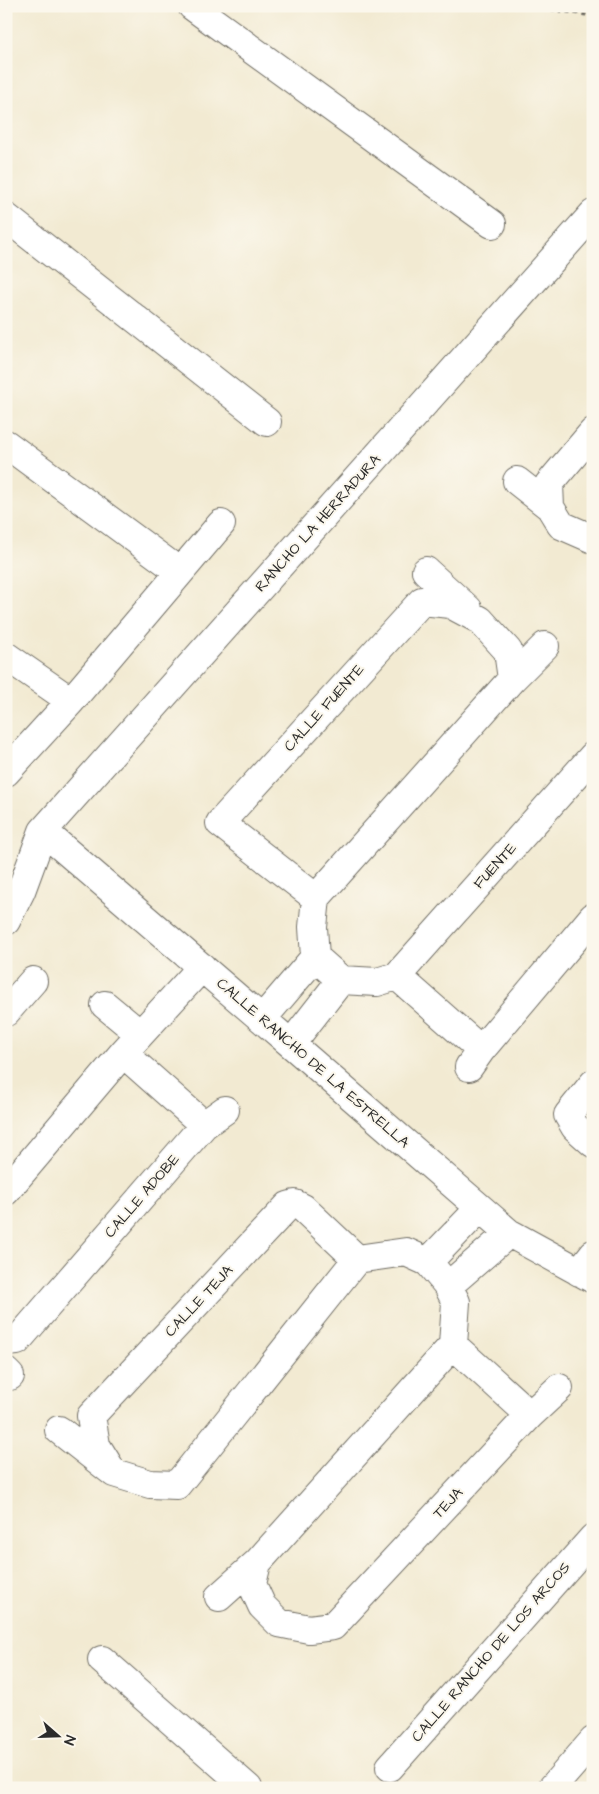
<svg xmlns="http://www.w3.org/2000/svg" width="599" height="1794" viewBox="0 0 599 1794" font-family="'Architects Daughter',sans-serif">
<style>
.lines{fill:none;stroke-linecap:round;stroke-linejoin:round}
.street-casing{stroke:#716e65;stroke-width:30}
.path{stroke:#716e65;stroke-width:3;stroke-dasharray:4 4;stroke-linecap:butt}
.street{stroke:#fff;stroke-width:28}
.labels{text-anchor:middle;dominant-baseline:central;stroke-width:4;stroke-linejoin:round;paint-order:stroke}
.street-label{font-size:15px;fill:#2b2b2b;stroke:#fbf7ec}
</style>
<rect width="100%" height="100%" fill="#fbf7ec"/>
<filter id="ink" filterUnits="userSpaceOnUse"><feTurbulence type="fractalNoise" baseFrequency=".02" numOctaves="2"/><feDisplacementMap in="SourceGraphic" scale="10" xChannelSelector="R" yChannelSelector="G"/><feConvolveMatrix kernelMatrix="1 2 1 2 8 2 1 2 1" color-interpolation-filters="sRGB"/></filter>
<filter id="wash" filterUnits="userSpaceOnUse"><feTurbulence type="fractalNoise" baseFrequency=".0096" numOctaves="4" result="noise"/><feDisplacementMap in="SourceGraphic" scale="20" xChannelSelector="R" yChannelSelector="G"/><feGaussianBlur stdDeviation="1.12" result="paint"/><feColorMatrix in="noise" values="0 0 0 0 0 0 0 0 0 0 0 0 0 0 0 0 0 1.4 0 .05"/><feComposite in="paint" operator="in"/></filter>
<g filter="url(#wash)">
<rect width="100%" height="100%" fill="#f2ead2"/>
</g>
<g filter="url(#ink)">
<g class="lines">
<defs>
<path id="street" d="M192,6L492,224
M6,217L267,422
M593,432L549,484L550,507L561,525L593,539
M6,444L180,572
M517,481L550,507
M426,571L468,609
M6,656L71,701
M512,679L545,646
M6,772L71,701L221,524
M43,831L291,1044L509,1233L593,1279
M316,898L220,823L422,601L450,604L480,620L508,651L512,679L316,898L313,927L315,957L341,980L377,982L397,976L593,756
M6,921L21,891L43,831L593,214
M397,976L481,1050
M105,1005L140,1034
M6,1012L33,981
M262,1019L315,957
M291,1044L341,980
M123,1053L204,1125
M469,1067L481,1050L593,917
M593,1084L568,1115L575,1127L593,1143
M6,1191L123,1053L202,967
M428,1262L480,1208
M579,1272L593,1254
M448,1286L509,1233
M6,1342L17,1341L204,1125L225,1110
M453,1345L530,1415
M6,1372L10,1376
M59,1430L114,1473L150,1484L177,1485L357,1259L406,1252L428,1262L448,1286L456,1302L453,1345L257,1563L252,1584L262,1606L279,1623L309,1629L333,1626L530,1415L559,1388
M109,1466L96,1445L91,1416L288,1206L295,1204L303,1208L357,1259
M219,1597L257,1563
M102,1660L248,1788
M390,1767L593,1538
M552,1788L593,1741"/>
</defs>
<!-- street casing -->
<use href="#street" class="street-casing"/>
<!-- path -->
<path class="path" d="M527,6L586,15L593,17"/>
<!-- street -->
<use href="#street" class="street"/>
</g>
</g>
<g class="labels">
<!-- street labels -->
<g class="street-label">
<text transform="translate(318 523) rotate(-48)">RANCHO LA HERRADURA</text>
<text transform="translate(324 708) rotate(-48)">CALLE FUENTE</text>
<text transform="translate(495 866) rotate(-48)">FUENTE</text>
<text transform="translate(313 1063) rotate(41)">CALLE RANCHO DE LA ESTRELLA</text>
<text transform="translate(142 1196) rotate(-49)">CALLE ADOBE</text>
<text transform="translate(199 1301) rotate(-47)">CALLE TEJA</text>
<text transform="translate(448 1503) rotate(-47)">TEJA</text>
<text transform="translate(491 1652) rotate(-49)">CALLE RANCHO DE LOS ARCOS</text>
</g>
</g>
<!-- margin -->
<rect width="599" height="1794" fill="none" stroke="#fbf7ec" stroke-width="25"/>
<!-- north arrow -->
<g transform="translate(58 1736) rotate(110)" stroke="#fbf7ec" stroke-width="4" paint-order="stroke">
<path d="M0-4L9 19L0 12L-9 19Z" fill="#2b2b2b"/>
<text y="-8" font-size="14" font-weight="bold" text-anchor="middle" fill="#2b2b2b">N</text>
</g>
</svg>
